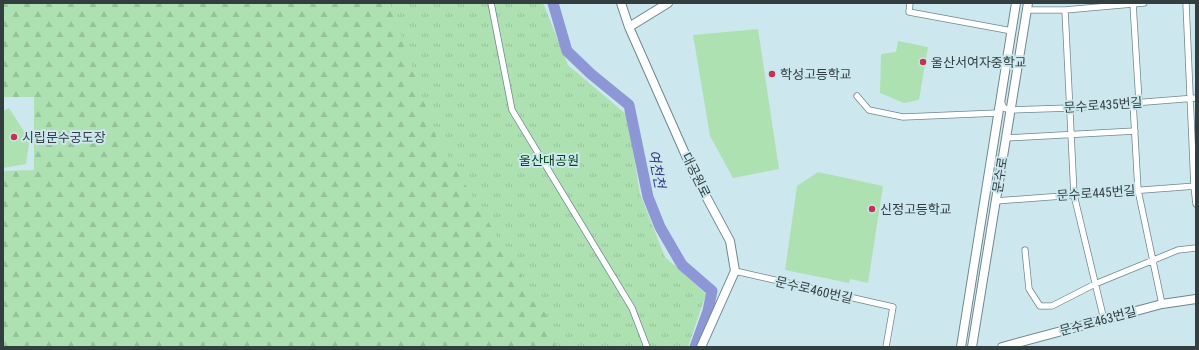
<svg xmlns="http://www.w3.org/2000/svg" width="1199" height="350" viewBox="0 0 1199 350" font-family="'Roboto Condensed','Noto Sans KR',sans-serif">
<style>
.grass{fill:#aee1b1}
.forest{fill:url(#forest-firs)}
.park{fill:url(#park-tufts)}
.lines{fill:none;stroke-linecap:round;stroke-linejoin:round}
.river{stroke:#8d97d6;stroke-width:11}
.street-casing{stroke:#6e878d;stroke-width:7}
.secondary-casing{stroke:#6e878d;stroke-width:10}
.street{stroke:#fff;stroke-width:5.5}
.secondary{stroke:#fff;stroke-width:8}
.poi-dot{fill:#c43451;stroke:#cce8ee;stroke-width:1.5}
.labels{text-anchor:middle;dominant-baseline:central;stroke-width:4;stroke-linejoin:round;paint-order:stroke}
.poi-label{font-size:13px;fill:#333e41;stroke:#cce8ee;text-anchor:start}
.street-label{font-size:13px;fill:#333e41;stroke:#cce8ee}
.park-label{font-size:13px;fill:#074616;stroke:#cce8ee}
.water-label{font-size:14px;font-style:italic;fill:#343782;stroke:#cce8ee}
</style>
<defs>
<pattern id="forest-firs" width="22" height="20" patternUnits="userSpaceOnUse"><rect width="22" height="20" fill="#aee1b1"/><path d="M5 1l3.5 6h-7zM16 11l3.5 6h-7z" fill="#96c299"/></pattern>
<pattern id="park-tufts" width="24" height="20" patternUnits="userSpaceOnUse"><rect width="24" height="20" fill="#aee1b1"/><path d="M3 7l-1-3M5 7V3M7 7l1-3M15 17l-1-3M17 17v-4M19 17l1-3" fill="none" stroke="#96c299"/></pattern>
</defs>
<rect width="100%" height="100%" fill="#cce8ee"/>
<!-- grass -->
<path class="grass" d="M758,29L779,169L733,178L710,136L693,35Z
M898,41L928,47L919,100L904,103L880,93L881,54L896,52Z
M9,108L23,130L29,144L26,164L3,168V111Z
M818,172L883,186L868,283L850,279L849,283L785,270L797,186Z"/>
<!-- forest -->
<path class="forest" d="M3,3H478L612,347H3V171L34,170V97H3Z"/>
<!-- park -->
<path class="park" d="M390,3H543L568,65L627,115L640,194L665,257L706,294L688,347H556L549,320L437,139Z"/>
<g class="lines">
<!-- river -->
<path class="river" d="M553,3L567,51L591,74L629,105L648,197L660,227L682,265L712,291L708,311L695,347"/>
<defs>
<path id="street" d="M491,3L512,110L632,308L647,347
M910,3L909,12L1012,31
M1186,3L1194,186L1196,204
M1133,4L1139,102
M1027,10H1065L1144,3
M1065,10L1074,195L1104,320
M857,96L869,110L903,117L998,113
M1001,102L1004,108L1011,110L1070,108L1196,98
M1133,102L1138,190L1162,304
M1006,138L1135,131
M996,201L1196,186
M1025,250L1029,289L1040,306H1052L1095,284L1178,250L1196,248
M735,271L893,307L886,347"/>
<path id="secondary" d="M621,3L629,27L694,174L730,241L735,271L701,347
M629,27L668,3
M961,347L1016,3
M972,347L1028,3
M1002,347L1162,304L1196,299"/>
</defs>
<!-- street casing -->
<use href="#street" class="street-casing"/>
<!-- secondary casing -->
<use href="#secondary" class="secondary-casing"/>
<!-- street -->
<use href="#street" class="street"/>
<!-- secondary -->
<use href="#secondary" class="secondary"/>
</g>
<!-- markers -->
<g class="poi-dot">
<circle cx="923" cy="62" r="4"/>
<circle cx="772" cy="74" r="4"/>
<circle cx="14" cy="137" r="4"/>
<circle cx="872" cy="209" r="4"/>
</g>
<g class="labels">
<!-- poi labels -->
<g class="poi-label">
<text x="931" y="62">울산서여자중학교</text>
<text x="780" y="74">학성고등학교</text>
<text x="22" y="137">시립문수궁도장</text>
<text x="880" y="209">신정고등학교</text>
</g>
<!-- street labels -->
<g class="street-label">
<text transform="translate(1103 105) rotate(-4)">문수로435번길</text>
<text transform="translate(696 175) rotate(64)">대공원로</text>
<text transform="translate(1000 175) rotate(-81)">문수로</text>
<text transform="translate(1096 193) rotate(-4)">문수로445번길</text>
<text transform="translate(814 290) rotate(13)">문수로460번길</text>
<text transform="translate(1098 321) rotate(-15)">문수로463번길</text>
</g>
<!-- park labels -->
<g class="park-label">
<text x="549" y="160">울산대공원</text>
</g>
<!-- water labels -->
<g class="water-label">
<text transform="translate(657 169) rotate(79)">여천천</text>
</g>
</g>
<!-- border -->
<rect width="1199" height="350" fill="none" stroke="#333e41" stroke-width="8"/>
</svg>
